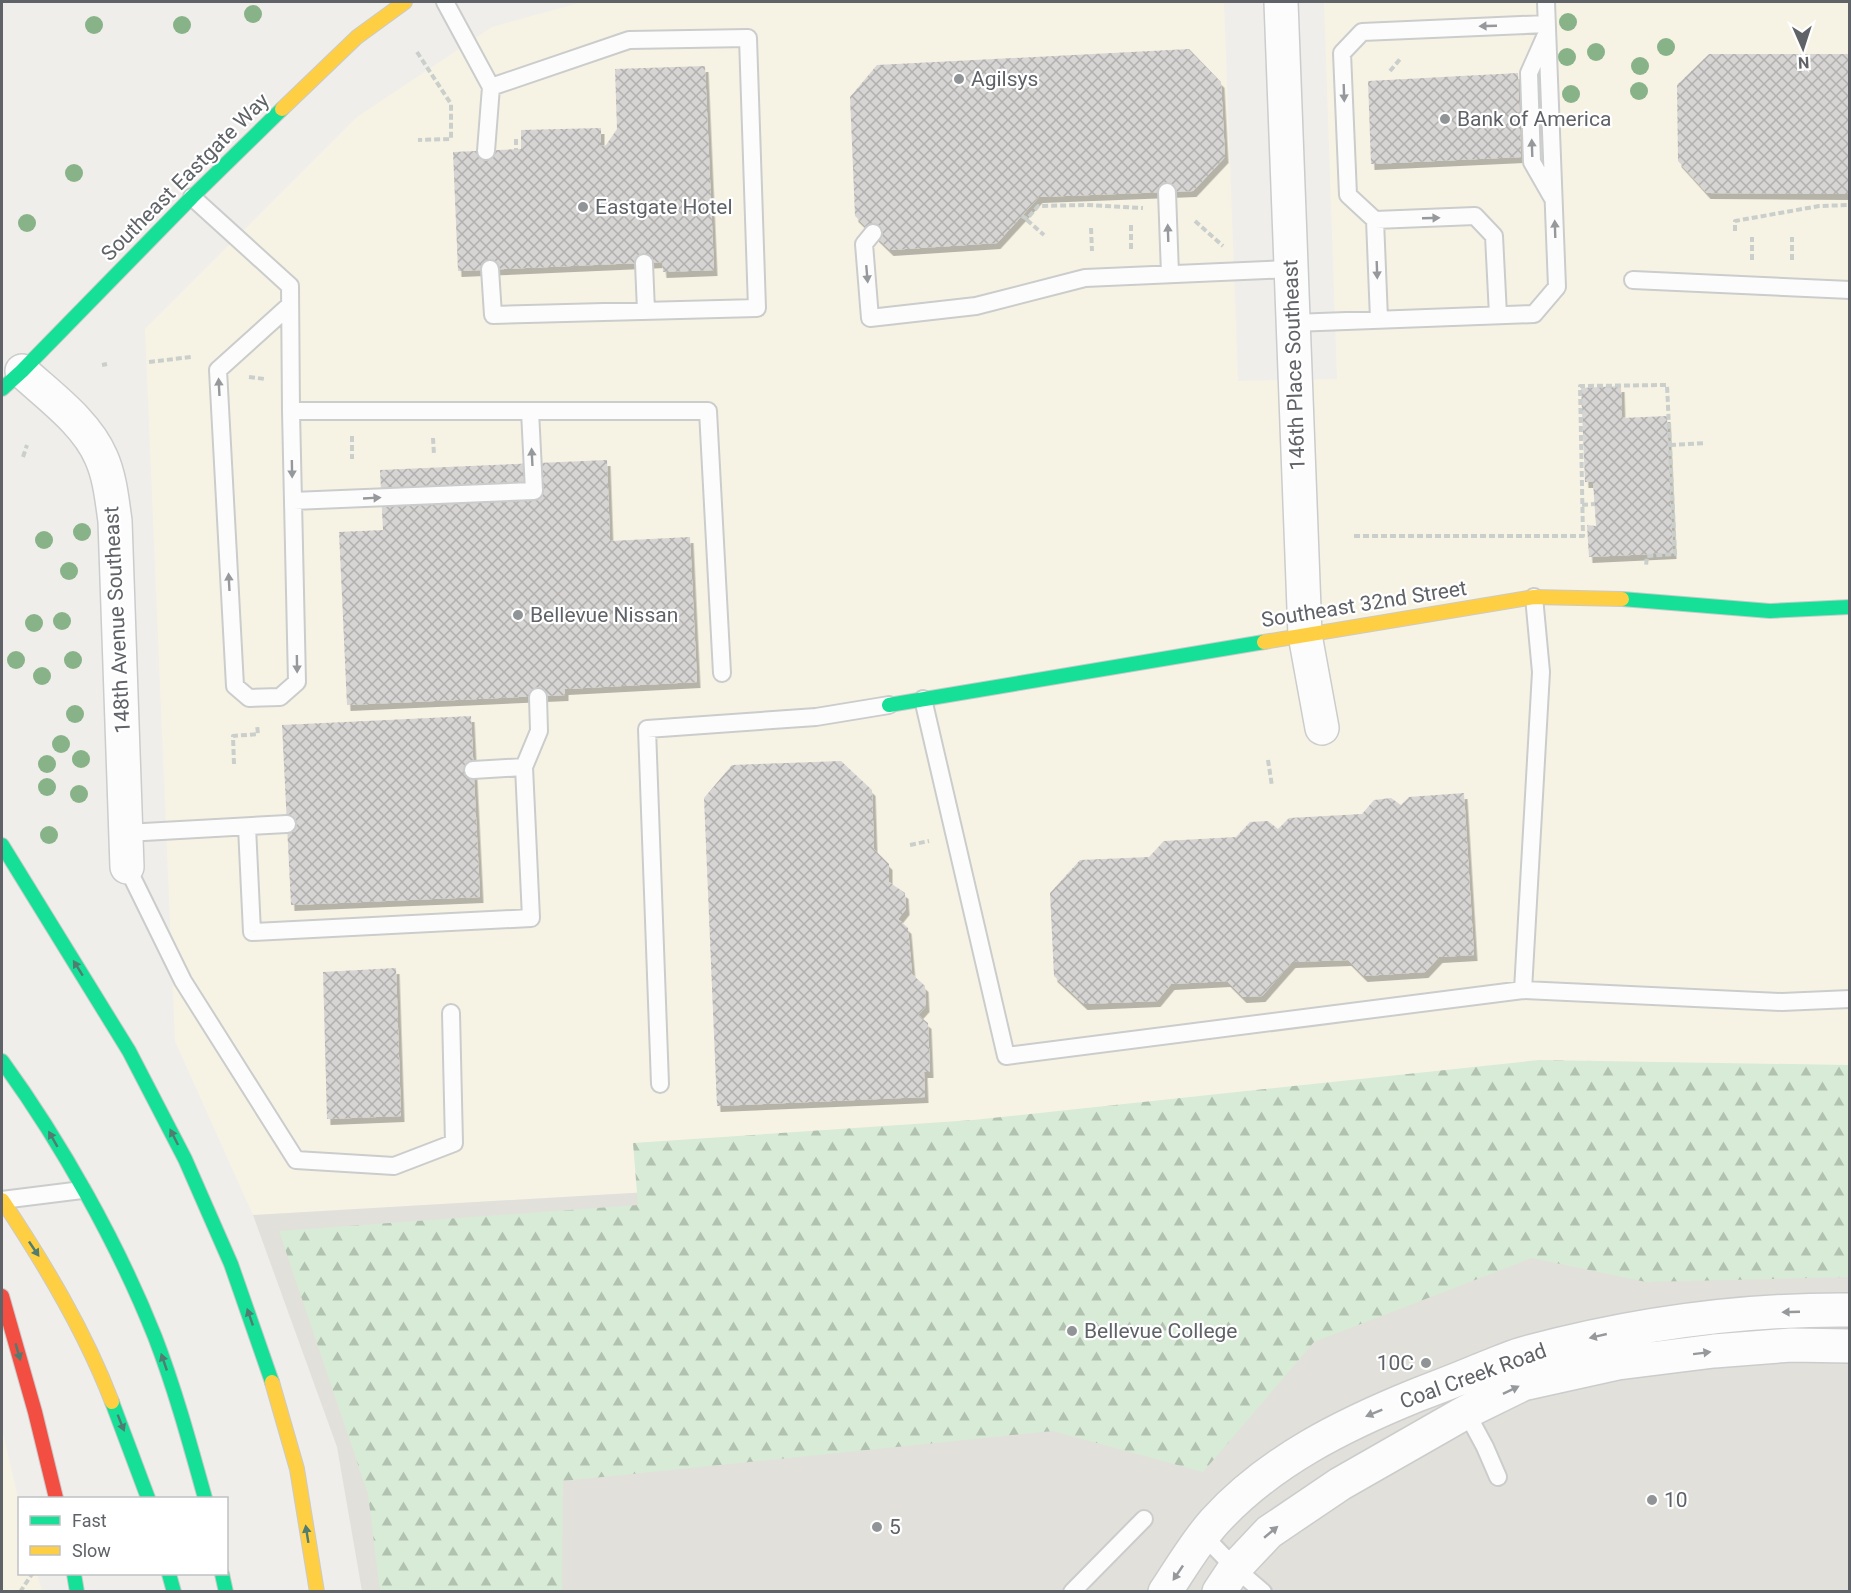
<svg xmlns="http://www.w3.org/2000/svg" width="1851" height="1593" viewBox="0 0 1851 1593" font-family="Roboto,sans-serif">
<style>
.commercial{fill:#f7f3e4}
.education{fill:#e2e0da}
.forest{fill:url(#forest-firs)}
.building{fill:url(#building-cross-hatch);filter:url(#shadow)}
.lines{fill:none;stroke-linecap:round;stroke-linejoin:round}
.lane-casing{stroke:#cbcccc;stroke-width:20}
.street-casing{stroke:#cbcccc;stroke-width:36}
.fast-casing{stroke:#cacacb;stroke-width:16}
.slow-casing{stroke:#cacacb;stroke-width:16}
.jam-casing{stroke:#cacacb;stroke-width:16}
.path{stroke:#cacfcc;stroke-width:4;stroke-dasharray:6 3;stroke-linecap:butt}
.lane{stroke:#fdfcfc;stroke-width:16}
.street{stroke:#fdfcfc;stroke-width:33}
.fast{stroke:#16e098;stroke-width:14}
.slow{stroke:#ffcf43;stroke-width:14}
.jam{stroke:#f24e42;stroke-width:14}
.tree{fill:#88b388}
.oneway{fill:#96999c}
.oneway2{fill:#507c72}
.poi-dot{fill:#919496;stroke:#fff;stroke-width:2}
.labels{text-anchor:middle;dominant-baseline:central;stroke-width:4.5;stroke-linejoin:round;paint-order:stroke}
.poi-label{font-size:21px;fill:#5f6368;stroke:#fff;text-anchor:start}
.street-label{font-size:21px;fill:#5f6368;stroke:#fff}
</style>
<defs>
<pattern id="forest-firs" width="22" height="20" patternUnits="userSpaceOnUse" patternTransform="scale(1.5)"><rect width="22" height="20" fill="#d8ebd6"/><path d="M5 1l3.5 6h-7zM16 11l3.5 6h-7z" fill="#b2c2b1"/></pattern>
<pattern id="building-cross-hatch" width="8" height="8" patternUnits="userSpaceOnUse" patternTransform="scale(1.5)"><rect width="8" height="8" fill="#d6d5d3"/><path d="M0 0l8 8M0 8l8-8" fill="none" stroke="#b1b0af"/></pattern>
<filter id="shadow"><feDropShadow dx="3.5" dy="6" stdDeviation="0" flood-color="#0004"/></filter>
</defs>
<rect width="100%" height="100%" fill="#efeeea"/>
<!-- commercial -->
<path class="commercial" d="M583,2H1224L1238,381L1337,379L1324,2H1849V1122L253,1215L175,1041L145,329L357,117L492,27Z
M2,1429L19,1502L20,1574H37L42,1591H2Z"/>
<!-- education -->
<path class="education" d="M1849,1122V1591H362L337,1447L253,1215Z"/>
<!-- forest -->
<path class="forest" d="M1539,1060L1849,1065V1277L1646,1282L1532,1258L1314,1342L1203,1472L1053,1431L563,1481L562,1591H380L368,1494L279,1231L638,1205L633,1143L973,1120Z"/>
<!-- building -->
<path class="building" d="M1189,49L1221,82L1225,157L1193,191L1039,197L997,243L890,250L855,216L850,97L877,65Z
M1709,54H1850V194L1707,193L1678,161L1677,85Z
M705,66L714,270L663,272L662,262L458,271L453,152L521,149V130L601,128V146L606,145L617,129L615,69Z
M1518,73L1521,157L1371,164L1368,81Z
M1621,386L1622,418L1667,416L1673,553L1589,557L1587,525L1596,526L1593,482H1585L1581,388Z
M607,460L610,541L690,537L697,682L565,689V695L347,705L339,532L383,530L380,470Z
M471,716L480,897L291,905L282,725Z
M841,761L872,790L874,849L889,864V882L905,893L906,909L898,919L908,928L912,974L925,986L926,1006L918,1015L928,1023L930,1072H924L925,1097L717,1106L704,798L732,765Z
M1464,793L1474,955L1439,957L1425,972L1364,976L1348,960L1292,962L1262,996L1243,997L1227,981L1171,984L1157,1001L1084,1004L1054,976L1050,893L1080,860L1149,857L1164,841L1236,837L1250,822L1268,821L1278,829L1289,818L1362,814L1374,800L1391,798L1401,805L1409,797Z
M396,968L401,1116L327,1119L323,972Z"/>
<g class="lines">
<defs>
<path id="lane" d="M445,2L491,87L486,151
M1545,37L1529,73L1532,162L1552,197
M1167,192L1170,274
M192,197L290,286L291,411H708L722,673
M1375,220L1379,319
M873,233L864,244L870,318L976,306L1085,278L1290,269
M644,263L646,311
M490,269L493,315L757,308L748,38L629,40L491,87
M1633,280L1850,290
M290,305L218,370L235,686L249,698L280,697L297,682L291,411
M1498,315L1494,236L1475,216L1375,220L1348,195L1342,53L1362,32L1546,24
M1293,323L1534,314L1557,287L1546,2
M293,501L534,491L530,411
M1534,597L1541,672L1523,990L1782,1002L1850,999
M923,699L1006,1056L1523,990
M473,770L524,767L539,731L538,697
M247,827L252,932L531,918L524,767
M126,833L287,824
M127,867L183,981L296,1160L394,1166L454,1143L451,1013
M660,1084L647,729L816,717L889,705
M2,1200L82,1190
M1463,1406L1485,1447L1498,1477
M1203,1535L1235,1568L1263,1592
M1072,1592L1144,1519"/>
<path id="street" d="M1281,2L1305,635L1322,728
M22,371C49,396 86,422 101,457C110,477 112,500 115,521L127,867
M1165,1592C1181,1568 1196,1542 1215,1521C1270,1461 1343,1425 1417,1395C1438,1387 1459,1379 1480,1370C1494,1365 1508,1358 1522,1354C1628,1325 1740,1309 1850,1310
M1219,1592L1235,1568L1269,1532L1340,1484L1466,1412L1523,1384L1618,1363L1714,1351L1791,1345L1850,1346"/>
<path id="fast" d="M2,389L22,371L192,197L282,109
M1622,599L1770,611L1850,607
M889,705L1264,642
M2,845L129,1051L185,1159L231,1264L272,1382
M2,1061C61,1142 118,1244 155,1337C175,1389 190,1444 205,1498
M112,1402L148,1498
M74,1574L77,1592
M169,1574L174,1592
M222,1574L226,1592"/>
<path id="slow" d="M282,109L357,37L405,2
M1264,642L1534,597L1622,599
M2,1200C44,1263 85,1331 112,1402
M272,1382L297,1469L317,1592"/>
<path id="jam" d="M2,1296L35,1412L56,1498"/>
</defs>
<!-- lane casing -->
<use href="#lane" class="lane-casing"/>
<!-- street casing -->
<use href="#street" class="street-casing"/>
<!-- fast casing -->
<use href="#fast" class="fast-casing"/>
<!-- slow casing -->
<use href="#slow" class="slow-casing"/>
<!-- jam casing -->
<use href="#jam" class="jam-casing"/>
<!-- path -->
<path class="path" d="M417,52L451,104V139L418,140
M1390,71L1401,58
M516,139V150
M1022,216L1027,219L1038,206L1087,205L1143,208
M1027,220L1044,235
M1195,221L1223,246
M1131,225V251
M1091,228L1092,251
M1735,231V221L1819,206L1850,205
M1752,260V237
M1792,260V237
M149,362L191,357
M102,365L107,364
M249,377L265,379
M352,436V459
M433,438L434,455
M1670,445L1706,443
M23,457L27,445
M1582,505L1595,504
M1354,536H1583L1580,386L1667,385L1675,554L1647,556L1646,566
M1268,760L1272,786
M234,764L233,736L258,734L257,725
M910,845L929,841
M20,1592L32,1574"/>
<!-- lane -->
<use href="#lane" class="lane"/>
<!-- street -->
<use href="#street" class="street"/>
<!-- fast -->
<use href="#fast" class="fast"/>
<!-- slow -->
<use href="#slow" class="slow"/>
<!-- jam -->
<use href="#jam" class="jam"/>
</g>
<!-- trees -->
<g class="tree">
<circle cx="253" cy="14" r="9"/>
<circle cx="1568" cy="22" r="9"/>
<circle cx="94" cy="25" r="9"/>
<circle cx="182" cy="25" r="9"/>
<circle cx="1666" cy="47" r="9"/>
<circle cx="1596" cy="52" r="9"/>
<circle cx="1567" cy="57" r="9"/>
<circle cx="1640" cy="66" r="9"/>
<circle cx="1639" cy="91" r="9"/>
<circle cx="1571" cy="94" r="9"/>
<circle cx="74" cy="173" r="9"/>
<circle cx="27" cy="223" r="9"/>
<circle cx="82" cy="532" r="9"/>
<circle cx="44" cy="540" r="9"/>
<circle cx="69" cy="571" r="9"/>
<circle cx="62" cy="621" r="9"/>
<circle cx="34" cy="623" r="9"/>
<circle cx="16" cy="660" r="9"/>
<circle cx="73" cy="660" r="9"/>
<circle cx="42" cy="676" r="9"/>
<circle cx="75" cy="714" r="9"/>
<circle cx="61" cy="744" r="9"/>
<circle cx="81" cy="759" r="9"/>
<circle cx="47" cy="764" r="9"/>
<circle cx="47" cy="787" r="9"/>
<circle cx="79" cy="794" r="9"/>
<circle cx="49" cy="835" r="9"/>
</g>
<!-- one-way arrows -->
<defs><path id="oneway-solid" d="M-6-.8H1V-3.2L6.5 0L1 3.2V.8H-6Z" transform="scale(1.5)"/></defs>
<g class="oneway">
<use href="#oneway-solid" transform="translate(1488 26) rotate(178)"/>
<use href="#oneway-solid" transform="translate(1344 93) rotate(88)"/>
<use href="#oneway-solid" transform="translate(1532 148) rotate(-92)"/>
<use href="#oneway-solid" transform="translate(1431 218) rotate(-2)"/>
<use href="#oneway-solid" transform="translate(1555 229) rotate(-92)"/>
<use href="#oneway-solid" transform="translate(1168 233) rotate(-92)"/>
<use href="#oneway-solid" transform="translate(1377 270) rotate(88)"/>
<use href="#oneway-solid" transform="translate(867 274) rotate(85)"/>
<use href="#oneway-solid" transform="translate(219 387) rotate(-93)"/>
<use href="#oneway-solid" transform="translate(532 457) rotate(-93)"/>
<use href="#oneway-solid" transform="translate(292 469) rotate(89)"/>
<use href="#oneway-solid" transform="translate(372 498) rotate(-3)"/>
<use href="#oneway-solid" transform="translate(229 582) rotate(-93)"/>
<use href="#oneway-solid" transform="translate(297 664) rotate(89)"/>
<use href="#oneway-solid" transform="translate(1791 1312) rotate(178)"/>
<use href="#oneway-solid" transform="translate(1598 1336) rotate(167)"/>
<use href="#oneway-solid" transform="translate(1702 1353) rotate(-7)"/>
<use href="#oneway-solid" transform="translate(1511 1390) rotate(-26)"/>
<use href="#oneway-solid" transform="translate(1374 1413) rotate(158)"/>
<use href="#oneway-solid" transform="translate(1271 1532) rotate(-40)"/>
<use href="#oneway-solid" transform="translate(1178 1573) rotate(124)"/>
</g>
<g class="oneway2">
<use href="#oneway-solid" transform="translate(78 968) rotate(-122)"/>
<use href="#oneway-solid" transform="translate(174 1137) rotate(-117)"/>
<use href="#oneway-solid" transform="translate(53 1139) rotate(-120)"/>
<use href="#oneway-solid" transform="translate(34 1249) rotate(56)"/>
<use href="#oneway-solid" transform="translate(250 1317) rotate(-109)"/>
<use href="#oneway-solid" transform="translate(18 1352) rotate(74)"/>
<use href="#oneway-solid" transform="translate(164 1362) rotate(-109)"/>
<use href="#oneway-solid" transform="translate(121 1423) rotate(68)"/>
<use href="#oneway-solid" transform="translate(307 1534) rotate(-99)"/>
</g>
<!-- markers -->
<g class="poi-dot">
<circle cx="959" cy="79" r="6"/>
<circle cx="1445" cy="119" r="6"/>
<circle cx="583" cy="207" r="6"/>
<circle cx="518" cy="615" r="6"/>
<circle cx="1072" cy="1331" r="6"/>
<circle cx="1426" cy="1363" r="6"/>
<circle cx="1652" cy="1500" r="6"/>
<circle cx="877" cy="1527" r="6"/>
</g>
<g class="labels">
<!-- poi labels -->
<g class="poi-label">
<text x="971" y="79">Agilsys</text>
<text x="1457" y="119">Bank of America</text>
<text x="595" y="207">Eastgate Hotel</text>
<text x="530" y="615">Bellevue Nissan</text>
<text x="1084" y="1331">Bellevue College</text>
<text x="1414" y="1363" text-anchor="end">10C</text>
<text x="1664" y="1500">10</text>
<text x="889" y="1527">5</text>
</g>
<!-- street labels -->
<g class="street-label">
<text transform="translate(185 177) rotate(-45)">Southeast Eastgate Way</text>
<text transform="translate(1294 365) rotate(-92)">146th Place Southeast</text>
<text transform="translate(1364 604) rotate(-9)">Southeast 32nd Street</text>
<text transform="translate(117 620) rotate(-93)">148th Avenue Southeast</text>
<text transform="translate(1473 1376) rotate(-20)">Coal Creek Road</text>
</g>
</g>
<!-- border -->
<rect width="1851" height="1593" fill="none" stroke="#5f6368" stroke-width="6"/>
<!-- legend -->
<rect x="18" y="1497" width="210" height="78" fill="#ffffff" stroke="#bfc1c3" stroke-width="1.5"/>
<rect x="30" y="1516" width="30" height="9" fill="#16e098" stroke="#bfc1c3" stroke-width="1.5"/>
<text x="72" y="1527" font-size="18" fill="#5f6368">Fast</text>
<rect x="30" y="1546" width="30" height="9" fill="#ffcf43" stroke="#bfc1c3" stroke-width="1.5"/>
<text x="72" y="1557" font-size="18" fill="#5f6368">Slow</text>
<!-- north arrow -->
<g transform="translate(1803 48) rotate(177)" stroke="#ffffff" stroke-width="4.5" paint-order="stroke">
<path d="M0-4.5L10 22L0 15L-10 22Z" fill="#5f6368"/>
<text y="-9" font-size="16" font-weight="bold" text-anchor="middle" fill="#5f6368">N</text>
</g>
</svg>
